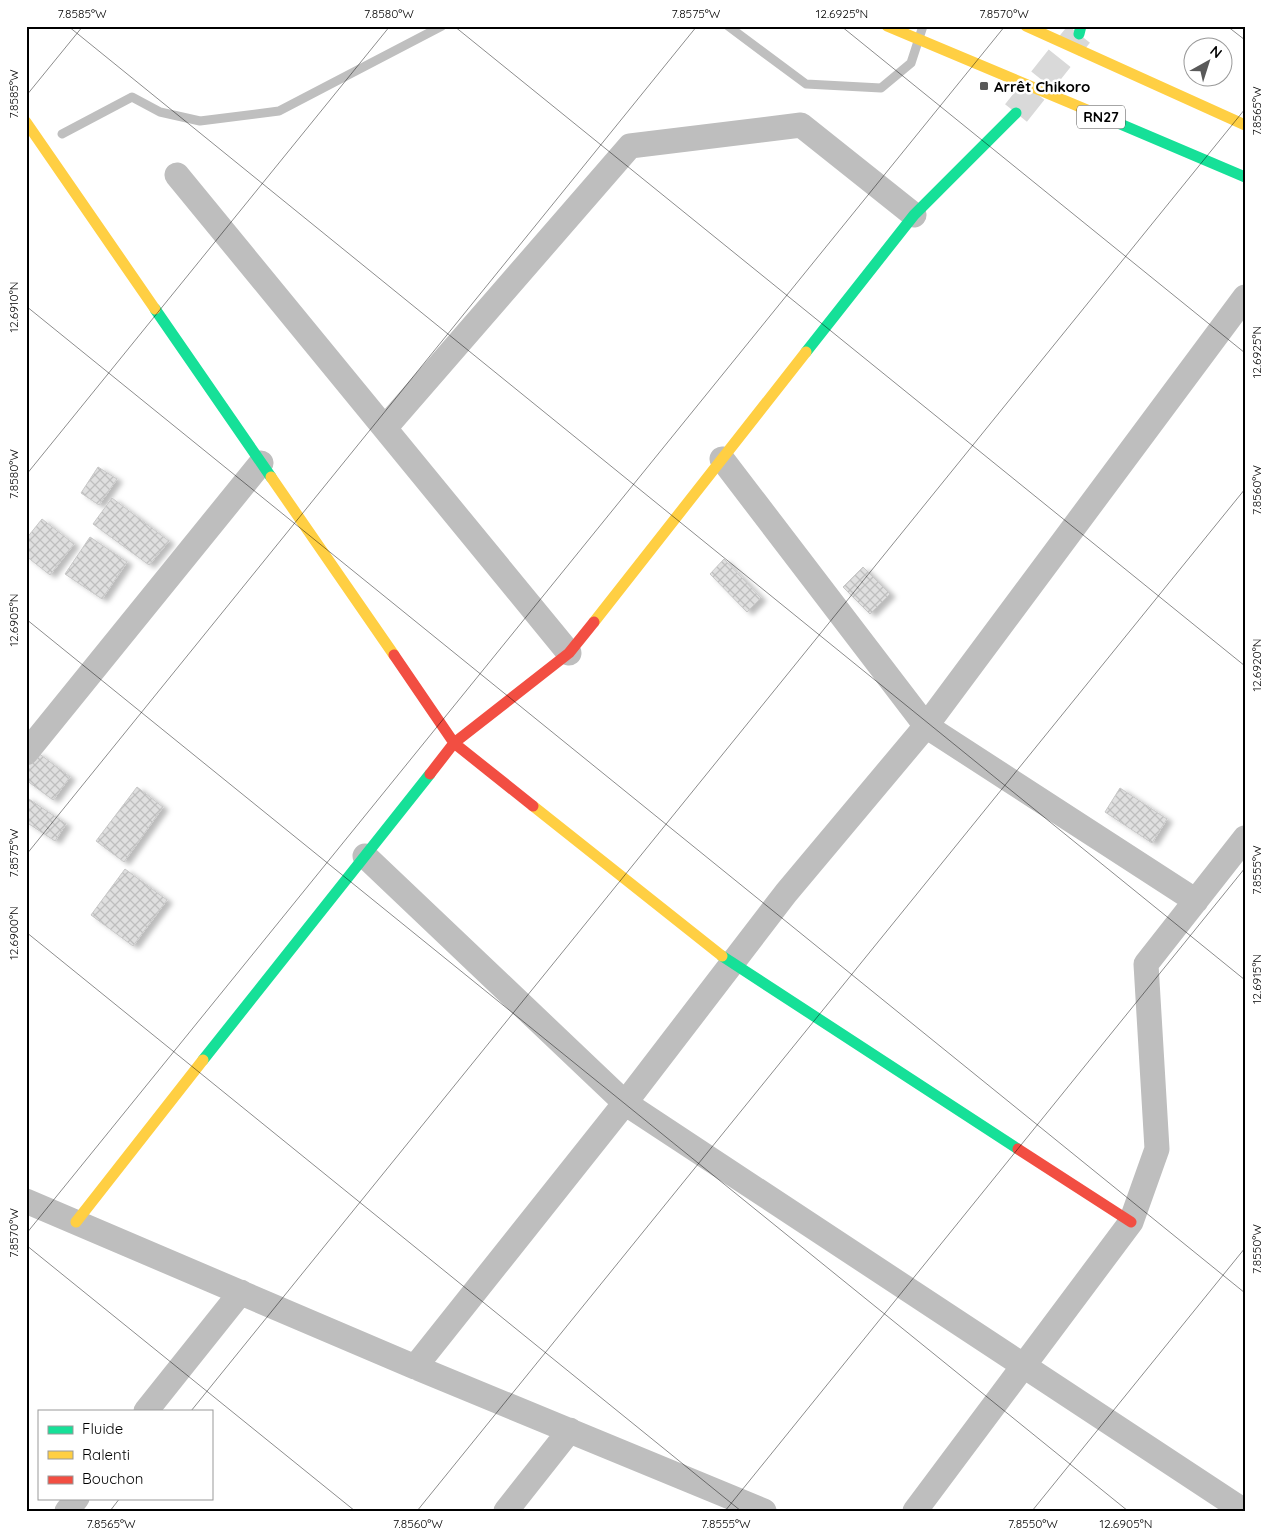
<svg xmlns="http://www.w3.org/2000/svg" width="1271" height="1537" viewBox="0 0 1271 1537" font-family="Quicksand,sans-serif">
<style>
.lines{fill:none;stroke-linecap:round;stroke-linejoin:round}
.stream{stroke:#bfbfbf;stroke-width:9}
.building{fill:url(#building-cross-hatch);stroke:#c7c7c7;filter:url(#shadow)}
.secondary-tunnel{stroke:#d9d9d9;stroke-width:28;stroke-dasharray:28 14;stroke-linecap:butt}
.street{stroke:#bebebe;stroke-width:25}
.fast{stroke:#16e098;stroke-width:11}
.slow{stroke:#ffcf43;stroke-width:11}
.jam{stroke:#f24e42;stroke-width:11}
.ticks{fill:none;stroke:#000;stroke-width:1;stroke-opacity:0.45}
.poi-dot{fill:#595959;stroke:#fff;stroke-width:2}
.labels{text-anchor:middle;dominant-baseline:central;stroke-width:5;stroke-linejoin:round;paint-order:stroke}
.shield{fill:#fff;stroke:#4c4c4c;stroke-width:1}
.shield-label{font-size:14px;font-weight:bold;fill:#000}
.poi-label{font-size:15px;font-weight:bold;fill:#000;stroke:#fff;text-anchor:start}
.neatline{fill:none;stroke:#000;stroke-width:2}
.ticks-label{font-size:12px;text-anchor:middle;fill:#000}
</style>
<defs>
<pattern id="building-cross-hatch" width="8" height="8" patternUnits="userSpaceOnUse" patternTransform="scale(1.25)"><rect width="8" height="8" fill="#dfdfdf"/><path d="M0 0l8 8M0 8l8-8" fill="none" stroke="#bebebe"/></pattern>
<filter id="shadow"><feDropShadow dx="5.5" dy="3" stdDeviation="2.5" flood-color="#0004"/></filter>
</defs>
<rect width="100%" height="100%" fill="#fff"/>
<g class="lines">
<!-- stream -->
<path class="stream" d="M728,26L806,84L881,88L911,63L923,26
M62,134L132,97L160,112L200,121L279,111L442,26"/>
</g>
<!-- building -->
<path class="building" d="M98,467L117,479L99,505L81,493Z
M112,498L169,541L149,565L93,524Z
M42,519L74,544L50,575L26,556V539Z
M90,537L127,562L102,599L65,574Z
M724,559L761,598L747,612L710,574Z
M863,567L890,594L870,614L843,587Z
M37,752L70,777L53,800L26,780V767Z
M137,787L163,807L124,862L96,841Z
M1120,788L1167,819L1152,843L1105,812Z
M26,797L66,824L55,841L26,822Z
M125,869L167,900L133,946L91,915Z"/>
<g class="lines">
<!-- secondary-tunnel -->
<path class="secondary-tunnel" d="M1016,113L1079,34"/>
<!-- street -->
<path class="street" d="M177,175L569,653
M385,428L630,146L801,125L914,215
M722,459L926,726L1196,901
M26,753L261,463
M365,856L625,1103L1244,1511
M26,1201L415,1367L764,1511
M415,1367L625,1103L786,893L926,726L1245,297
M146,1411L241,1292
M67,1511L77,1498
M506,1511L570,1430
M915,1511L1131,1222L1157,1149L1146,964L1245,838"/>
<!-- fast -->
<path class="fast" d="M1079,34L1081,26
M1092,112L1245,177
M155,309L271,477
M806,352L914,215L1016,113
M722,956L1018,1149
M203,1060L430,774"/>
<!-- slow -->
<path class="slow" d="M887,26L1092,112
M1026,26L1245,125
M26,122L155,309
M271,477L394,655
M594,622L806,352
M533,806L722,956
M76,1222L203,1060"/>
<!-- jam -->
<path class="jam" d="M394,655L454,743L533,806
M430,774L454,743L569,653L594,622
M1018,1149L1131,1222"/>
</g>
<!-- ticks -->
<path class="ticks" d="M68,26L1245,980M454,26L1245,666M841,26L1245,353M1227,26L1245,40M26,96L83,26M26,306L1245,1293M26,475L390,26M26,619L1128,1511M26,855L697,26M26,932L741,1511M26,1234L1005,26M26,1245L355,1511M191,1411L1245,109M110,1511L120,1498M417,1511L1245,489M725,1511L1245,868M1032,1511L1245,1248"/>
<!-- markers -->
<rect class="poi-dot" x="979" y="81" width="10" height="10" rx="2.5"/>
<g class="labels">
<!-- shield labels -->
<rect class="shield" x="1077" y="105.5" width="48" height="23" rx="4"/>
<g class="shield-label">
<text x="1101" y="117">RN27</text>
</g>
<!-- poi labels -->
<g class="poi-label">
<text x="994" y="86">Arrêt Chikoro</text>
</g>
</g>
<!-- border -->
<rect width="1271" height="1537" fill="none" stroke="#ffffff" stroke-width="55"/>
<!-- legend -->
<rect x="38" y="1410" width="175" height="90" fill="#ffffff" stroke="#999999"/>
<rect x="48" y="1426" width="25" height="8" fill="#16e098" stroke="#999999"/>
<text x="82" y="1434" font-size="15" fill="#000000">Fluide</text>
<rect x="48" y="1451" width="25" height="8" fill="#ffcf43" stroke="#999999"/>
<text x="82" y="1460" font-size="15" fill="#000000">Ralenti</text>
<rect x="48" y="1476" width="25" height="8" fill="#f24e42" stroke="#999999"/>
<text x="82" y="1484" font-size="15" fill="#000000">Bouchon</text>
<!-- north arrow -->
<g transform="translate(1208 62) rotate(39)"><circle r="24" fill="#ffffff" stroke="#999999"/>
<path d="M0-4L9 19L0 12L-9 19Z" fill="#595959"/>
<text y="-8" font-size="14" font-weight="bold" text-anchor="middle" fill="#000000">N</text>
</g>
<rect x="28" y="28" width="1216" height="1482" class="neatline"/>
<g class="ticks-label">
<text x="82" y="18">7.8585°W</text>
<text x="389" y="18">7.8580°W</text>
<text x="696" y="18">7.8575°W</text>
<text x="842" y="18">12.6925°N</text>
<text x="1004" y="18">7.8570°W</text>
<text transform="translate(14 94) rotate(-90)" y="4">7.8585°W</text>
<text transform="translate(1257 111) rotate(-90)" y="4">7.8565°W</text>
<text transform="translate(14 307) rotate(-90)" y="4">12.6910°N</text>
<text transform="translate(1257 352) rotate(-90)" y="4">12.6925°N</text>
<text transform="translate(14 474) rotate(-90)" y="4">7.8580°W</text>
<text transform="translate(1257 490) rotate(-90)" y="4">7.8560°W</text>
<text transform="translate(14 620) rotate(-90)" y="4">12.6905°N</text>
<text transform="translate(1257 665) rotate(-90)" y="4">12.6920°N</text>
<text transform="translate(14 853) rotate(-90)" y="4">7.8575°W</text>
<text transform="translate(1257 870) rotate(-90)" y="4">7.8555°W</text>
<text transform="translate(14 933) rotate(-90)" y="4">12.6900°N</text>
<text transform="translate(1257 979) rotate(-90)" y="4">12.6915°N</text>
<text transform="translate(14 1233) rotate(-90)" y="4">7.8570°W</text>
<text transform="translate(1257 1249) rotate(-90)" y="4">7.8550°W</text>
<text x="111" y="1528">7.8565°W</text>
<text x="418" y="1528">7.8560°W</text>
<text x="726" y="1528">7.8555°W</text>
<text x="1033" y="1528">7.8550°W</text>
<text x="1126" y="1528">12.6905°N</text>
</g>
</svg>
